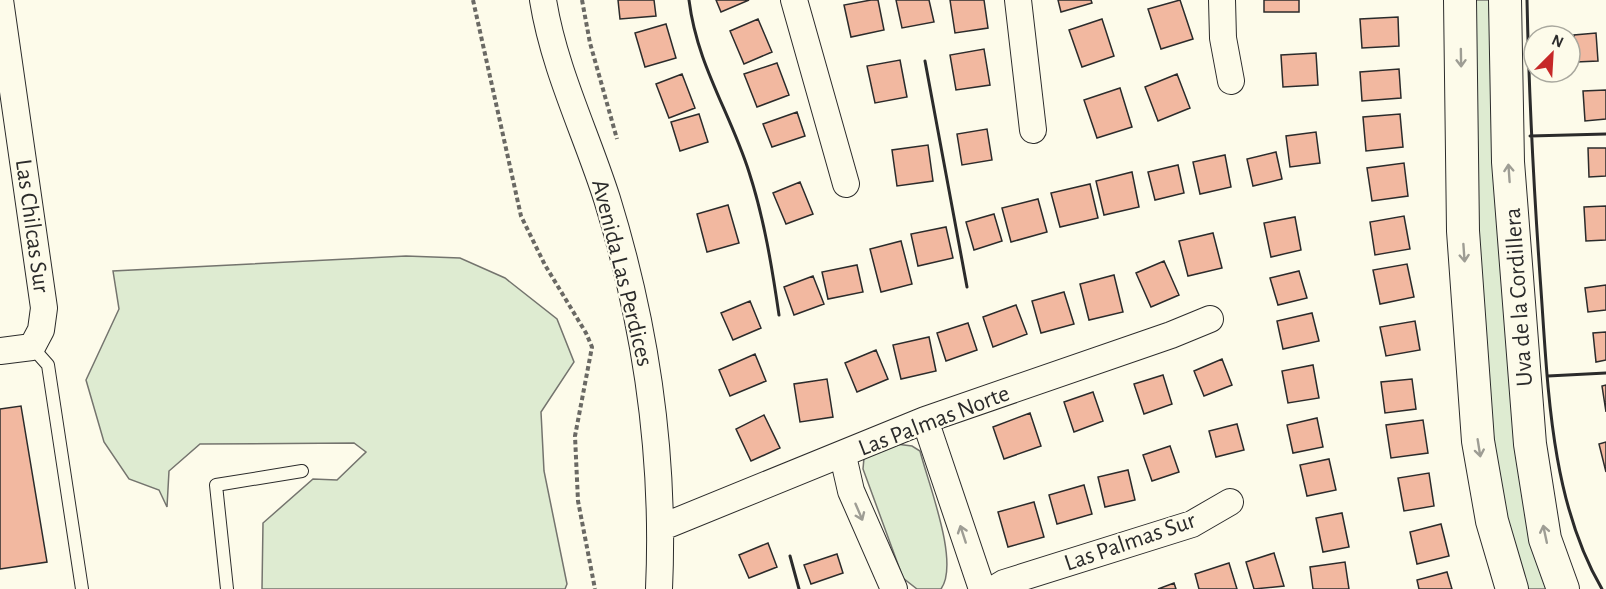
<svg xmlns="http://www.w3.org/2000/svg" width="1606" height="589" viewBox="0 0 1606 589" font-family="'Alegreya Sans',sans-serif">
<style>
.green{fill:#deebd1;stroke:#74746e;stroke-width:1.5}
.building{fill:#f2b8a0;stroke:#2b2b2b;stroke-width:1.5}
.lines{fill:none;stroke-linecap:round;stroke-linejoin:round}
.service-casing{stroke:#2b2b2b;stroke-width:14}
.minor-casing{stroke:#2b2b2b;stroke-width:28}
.tertiary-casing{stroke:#2b2b2b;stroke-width:34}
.path{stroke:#6a6964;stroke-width:4;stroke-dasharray:4.5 3;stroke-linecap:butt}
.service{stroke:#fdfbea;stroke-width:12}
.minor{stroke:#fdfbea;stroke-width:26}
.tertiary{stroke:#fdfbea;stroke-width:32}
.wall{stroke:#2b2b2b;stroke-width:3}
.oneway{stroke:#9e9d94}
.labels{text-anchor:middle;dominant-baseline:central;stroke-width:4.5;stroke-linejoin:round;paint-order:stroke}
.street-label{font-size:24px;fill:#2b2b2b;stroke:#fdfbea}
</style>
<rect width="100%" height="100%" fill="#fdfbea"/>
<!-- green -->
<path class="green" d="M1468,0H1489L1495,168L1552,589H1527L1518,571L1498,473L1489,401L1477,226Z
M406,256L460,258L505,278L557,319L574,362L541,412L544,471L567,584L565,589H262L263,523L313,479L337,480L366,452L354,443L200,444L169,471L167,507L159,490L129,479L104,442L86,380L119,309L113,271Z
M896,444L912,446L920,451C928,483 960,563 941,589H917L903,578L863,469L864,458Z"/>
<!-- building -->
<path class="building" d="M618,0H654L656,16L620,19Z
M716,0H749L721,12Z
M871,0H878L884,30L851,37L844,5Z
M896,0H929L934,22L902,28Z
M950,0H984L988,28L955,33Z
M1058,0H1091L1092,3L1061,12Z
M1180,0L1193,39L1161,49L1148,9Z
M1264,0H1299V12H1264Z
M1398,17L1399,46L1362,48L1360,19Z
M758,19L772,52L744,64L730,31Z
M1102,19L1114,56L1082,67L1069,30Z
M666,24L676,58L645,67L635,33Z
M1596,33L1598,61L1576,62L1574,35Z
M984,49L990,85L956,90L950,55Z
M1316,53L1318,85L1283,87L1281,55Z
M900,60L907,97L875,103L867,66Z
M777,63L789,95L757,107L744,74Z
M1399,69L1401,98L1362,101L1360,72Z
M682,74L695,108L669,118L656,84Z
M1177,74L1190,108L1158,121L1145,87Z
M1120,88L1132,127L1097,138L1084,100Z
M1606,90V119L1585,121L1583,91Z
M797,112L805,136L772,147L763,124Z
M699,114L708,142L680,151L671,122Z
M1400,114L1403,147L1366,151L1363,117Z
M987,129L992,160L962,165L957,134Z
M1316,132L1320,163L1290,167L1286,136Z
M928,145L933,181L897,186L892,150Z
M1588,148H1606V176L1589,177Z
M1276,152L1282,179L1253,186L1247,159Z
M1225,155L1231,187L1200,194L1193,162Z
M1404,163L1408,196L1372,201L1367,168Z
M1178,165L1184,193L1155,200L1148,172Z
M1132,172L1139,207L1104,215L1096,181Z
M800,182L813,214L786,224L773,193Z
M1090,184L1098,218L1060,227L1051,193Z
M1038,199L1047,232L1011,242L1002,208Z
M728,205L739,243L707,252L697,214Z
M1606,206V240L1586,241L1584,207Z
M994,214L1002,241L974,250L966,222Z
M1404,216L1410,249L1375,255L1370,222Z
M1295,217L1301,250L1271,257L1264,223Z
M946,227L953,258L918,266L911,234Z
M1213,233L1222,268L1188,276L1179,241Z
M901,241L912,284L881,292L870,249Z
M1164,261L1179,295L1151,307L1136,273Z
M1407,264L1414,297L1380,304L1373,270Z
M857,265L863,292L828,299L822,272Z
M1299,271L1307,298L1278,305L1270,278Z
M1114,275L1123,312L1089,320L1080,284Z
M813,276L824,304L794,315L784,287Z
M1606,285V310L1588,312L1585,288Z
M1064,292L1074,324L1041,333L1032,301Z
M750,301L761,328L733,340L721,313Z
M1016,305L1027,334L993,347L983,317Z
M1312,313L1319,341L1283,349L1277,321Z
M1415,321L1420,350L1386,356L1380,327Z
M968,323L977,350L946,361L937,333Z
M1606,332V360L1596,362L1593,333Z
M929,337L936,371L901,379L893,345Z
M876,350L888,379L857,392L845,363Z
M755,354L766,381L730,396L719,370Z
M1222,359L1232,385L1204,396L1194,371Z
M1313,365L1319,398L1288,403L1282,371Z
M1163,375L1172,404L1144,414L1134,384Z
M827,379L833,417L800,422L794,384Z
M1412,379L1416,409L1385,413L1381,382Z
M1606,385V412L1602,386Z
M1093,392L1103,421L1074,432L1064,402Z
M21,406L47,562L0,569V409Z
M1030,413L1041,446L1004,459L993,427Z
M764,415L780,448L751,461L736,429Z
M1317,418L1323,447L1293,453L1287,425Z
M1423,420L1428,453L1391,458L1386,425Z
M1237,424L1244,450L1216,457L1209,431Z
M1606,442V472L1599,444Z
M1170,446L1179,472L1152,481L1143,455Z
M1329,459L1336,490L1307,496L1300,465Z
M1128,470L1135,500L1105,507L1098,477Z
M1429,473L1434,506L1404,511L1398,478Z
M1084,485L1092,514L1057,524L1049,495Z
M1034,502L1044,537L1008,547L998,512Z
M1342,513L1349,547L1323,552L1316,518Z
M1441,524L1449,556L1417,564L1410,532Z
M768,543L777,567L749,578L739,555Z
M1274,553L1284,586L1254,589L1246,562Z
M837,554L843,573L811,584L804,565Z
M1345,562L1349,589H1313L1310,567Z
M1229,563L1237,589H1199L1195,574Z
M1447,572L1452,589H1419L1417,580Z
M1174,583L1176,589H1158Z"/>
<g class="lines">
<defs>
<path id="service" d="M32,347L48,365L82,589
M227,589L216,485L302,471"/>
<path id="minor" d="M543,0C554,69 586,133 607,199C646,325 665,457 659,589
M794,0L846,184
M1018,0L1033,130
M1222,0L1223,38L1231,81
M0,351L32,347L41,330L44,308L0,0
M925,420L982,589
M843,456L851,491L894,589
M660,528L925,420L1171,335L1210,319
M994,589L1004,583L1192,524L1230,502"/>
<path id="tertiary" d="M1460,0L1463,231L1478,441L1492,521L1512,589
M1505,0L1508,162L1530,444L1545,539L1563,589"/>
</defs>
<!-- service casing -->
<use href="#service" class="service-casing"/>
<!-- minor casing -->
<use href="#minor" class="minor-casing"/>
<!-- tertiary casing -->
<use href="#tertiary" class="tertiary-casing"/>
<!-- path -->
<path class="path" d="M473,0L521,216L545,265L586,333L592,347L575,436L578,501L595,589
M582,0L590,43L617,139"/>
<!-- service -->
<use href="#service" class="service"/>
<!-- minor -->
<use href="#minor" class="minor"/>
<!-- tertiary -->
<use href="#tertiary" class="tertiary"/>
<!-- wall -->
<path class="wall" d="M689,0C697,65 730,112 749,172C764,218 772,267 779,315
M1527,0C1529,97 1534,193 1541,290C1548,389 1551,502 1602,589
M925,61L967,287
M1530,136L1606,134
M1548,376L1606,373
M790,556L799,589"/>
</g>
<!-- one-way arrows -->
<defs><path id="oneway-shaft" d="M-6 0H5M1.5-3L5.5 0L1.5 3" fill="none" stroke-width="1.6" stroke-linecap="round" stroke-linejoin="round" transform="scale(1.5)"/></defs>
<g class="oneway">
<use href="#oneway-shaft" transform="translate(1461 58) rotate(89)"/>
<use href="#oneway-shaft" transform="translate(1509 173) rotate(-94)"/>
<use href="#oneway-shaft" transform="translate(1464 253) rotate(86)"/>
<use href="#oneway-shaft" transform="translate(1479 448) rotate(81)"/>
<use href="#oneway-shaft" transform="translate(859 512) rotate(67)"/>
<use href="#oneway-shaft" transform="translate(963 534) rotate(-108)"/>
<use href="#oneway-shaft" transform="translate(1545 534) rotate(-102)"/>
</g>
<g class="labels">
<!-- street labels -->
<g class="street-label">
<text transform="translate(32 226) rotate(82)">Las Chilcas Sur</text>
<text transform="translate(622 273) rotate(76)">Avenida Las Perdices</text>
<text transform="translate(1519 297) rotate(-94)">Uva de la Cordillera</text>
<text transform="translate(934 421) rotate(-21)">Las Palmas Norte</text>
<text transform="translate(1130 542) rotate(-19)">Las Palmas Sur</text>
</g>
</g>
<!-- north arrow -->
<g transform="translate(1552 54) rotate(24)"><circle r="28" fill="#fdfbea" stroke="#a9a89e" stroke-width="1.5"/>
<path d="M0-4.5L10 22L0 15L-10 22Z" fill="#c62828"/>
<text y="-9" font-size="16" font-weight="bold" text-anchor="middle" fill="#2b2b2b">N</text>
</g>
</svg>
